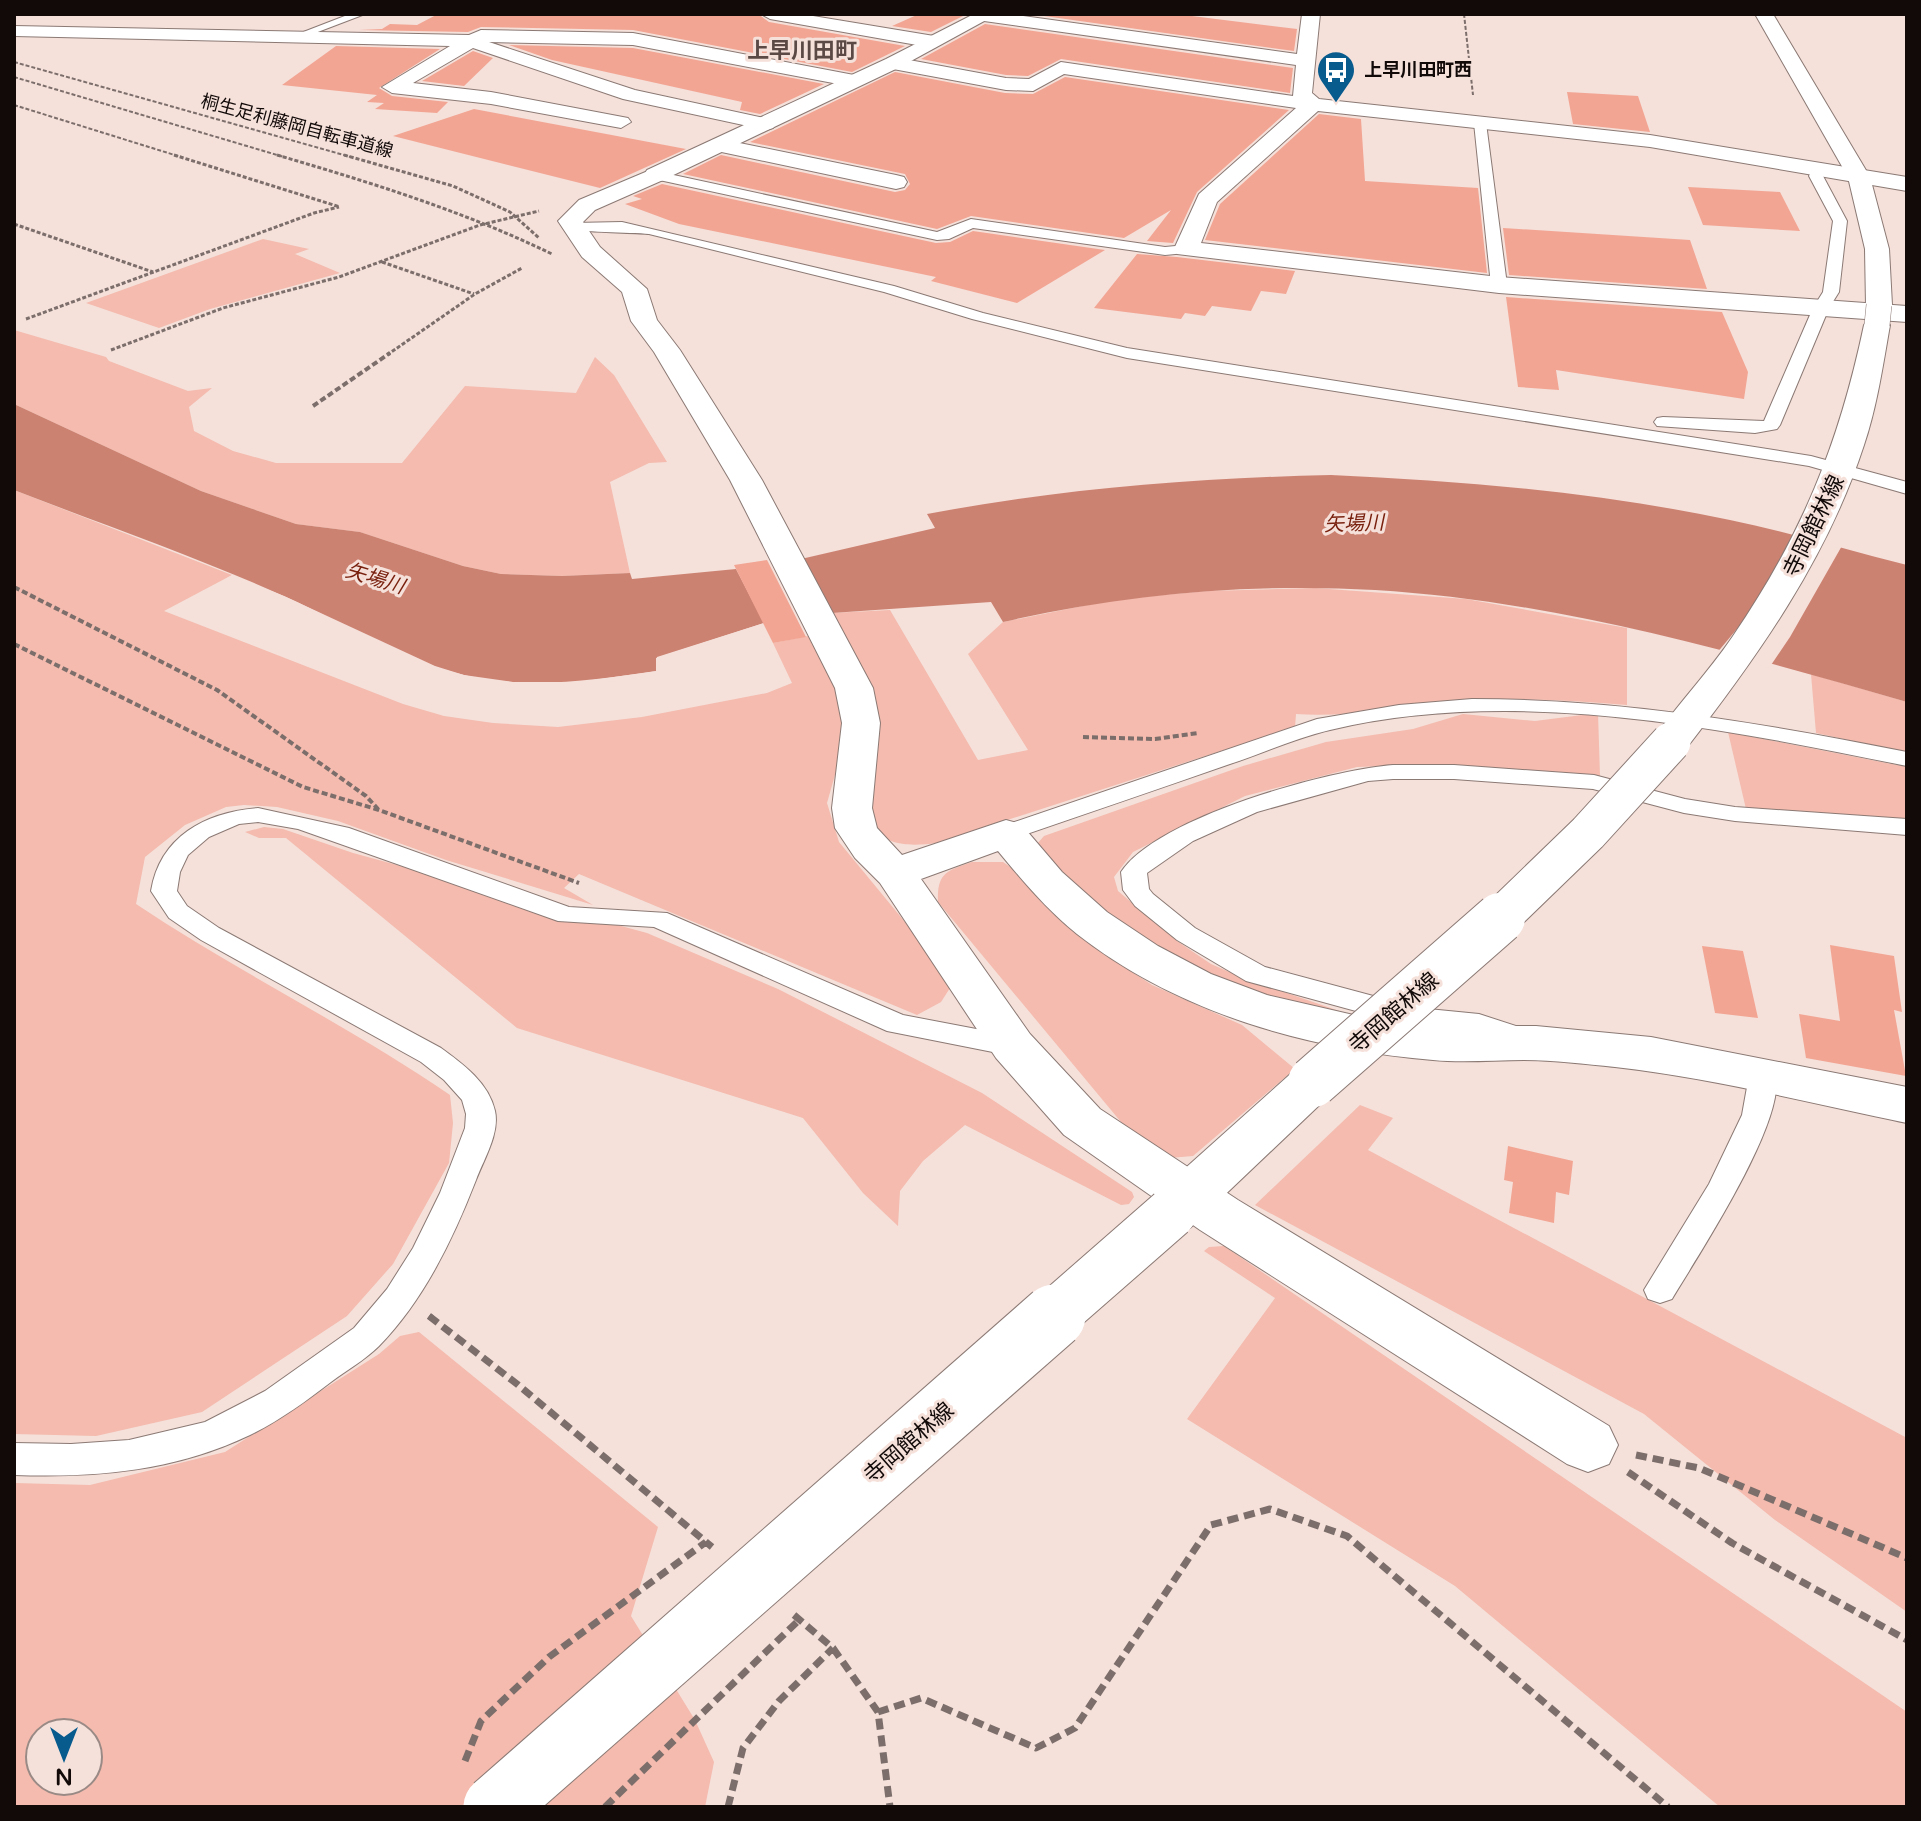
<svg xmlns="http://www.w3.org/2000/svg" width="1921" height="1821" viewBox="0 0 1921 1821" font-family="'Varela Round','Noto Sans JP',sans-serif">
<style>
.green{fill:#f4bbae;fill-rule:evenodd}
.water{fill:#cc8271}
.pier{fill:#f5e0da}
.building{fill:#f2a593}
.lines{fill:none;stroke-linecap:round;stroke-linejoin:round}
.service-casing{stroke:#8b7974;stroke-width:2}
.minor-casing{stroke:#8b7974;stroke-width:2}
.tertiary-casing{stroke:#8b7974;stroke-width:2}
.secondary-casing{stroke:#8b7974;stroke-width:2}
.path-far4{stroke:#7c6e6b;stroke-width:2;stroke-dasharray:4 2;stroke-linecap:butt}
.path-far3{stroke:#7c6e6b;stroke-width:3;stroke-dasharray:4 2;stroke-linecap:butt}
.path-far2{stroke:#7c6e6b;stroke-width:4;stroke-dasharray:6 3;stroke-linecap:butt}
.path-far1{stroke:#7c6e6b;stroke-width:6;stroke-dasharray:9 5;stroke-linecap:butt}
.path{stroke:#7c6e6b;stroke-width:7;stroke-dasharray:11 6;stroke-linecap:butt}
.service{fill:#fff;fill-rule:evenodd}
.minor{fill:#fff;fill-rule:evenodd}
.tertiary{fill:#fff;fill-rule:evenodd}
.secondary{fill:#fff;fill-rule:evenodd}
.secondary-bridge-far3-casing{stroke:#8b7974;stroke-width:26;stroke-linecap:butt}
.secondary-bridge-far2-casing{stroke:#8b7974;stroke-width:41;stroke-linecap:butt}
.secondary-bridge-far1-casing{stroke:#8b7974;stroke-width:52;stroke-linecap:butt}
.secondary-bridge-casing{stroke:#8b7974;stroke-width:65;stroke-linecap:butt}
.secondary-bridge-far3{stroke:#fff;stroke-width:25}
.secondary-bridge-far2{stroke:#fff;stroke-width:39}
.secondary-bridge-far1{stroke:#fff;stroke-width:50}
.secondary-bridge{stroke:#fff;stroke-width:63}
.labels{text-anchor:middle;dominant-baseline:central;stroke-width:6;stroke-linejoin:round;paint-order:stroke}
.far-poi-label{font-size:18px;font-weight:bold;fill:#110a09;stroke:#f5e0da;text-anchor:start}
.far-street-label{font-size:18px;fill:#110a09;stroke:#f5e0da}
.far-water-label{font-size:20px;font-style:italic;fill:#79210e;stroke:#f5e0da}
.far-quarter-label{font-size:22px;font-weight:bold;fill:#5a4945;stroke:#f5e0da}
.street-label{font-size:22px;fill:#110a09;stroke:#f5e0da}
</style>
<rect width="100%" height="100%" fill="#f5e0da"/>
<!-- green -->
<path class="green" d="M263,239L309,249L295,254L340,273L210,309L159,328L86,303Z
M14,330L106,357L109,361L188,391L212,388L189,407L194,431L233,451L276,463H402L465,386L576,393L595,357L614,375L667,462L649,463L610,482L630,573L562,576L501,574L463,566L360,532L296,524L201,491L14,404Z
M14,490L232,575L164,611L403,704L444,716L493,723L558,727L642,717L767,693L792,683L773,643L818,634L843,701L842,750L827,803L839,842L947,973L950,988L941,1002L917,1015L579,874L564,888L593,905L446,860L338,821L277,807L244,805L226,807L185,825L145,857L136,904C238,972 349,1026 450,1095L453,1123L449,1163L393,1264L347,1316L202,1412L96,1436L14,1434Z
M1315,588L1466,599L1627,628V705C1568,700 1508,697 1449,702C1398,706 1347,718 1296,714L1295,727L936,843C913,846 887,847 873,827L832,613L890,610L978,760L1028,750L968,654L1003,622L1117,599L1209,591Z
M1811,674L1907,702V753L1816,733Z
M1598,713L1600,776L1420,765L1357,767L1245,796L1133,852L1114,877L1118,891L1177,941L1211,964L1243,978L1348,1014L1255,993L1195,969L1143,940L1094,906L1037,844L1044,836L1243,766L1326,742L1413,729L1463,714L1535,721Z
M1728,732L1907,767V821L1746,809Z
M264,827L283,829L353,853L647,933L778,989L982,1093L1132,1192L1134,1197L1129,1204L1121,1205L965,1125L923,1161L900,1191L898,1226L863,1193L803,1118L517,1028L286,838H259L245,832Z
M972,862H1003L1019,873L1062,921L1117,962L1152,985L1242,1025L1295,1069L1193,1156L1169,1158L1131,1134L938,902C937,873 946,871 972,862Z
M1360,1105L1393,1118L1368,1150L1907,1438V1612L1775,1520L1644,1414L1255,1205Z
M1224,1246L1907,1712V1807H1720L1455,1586L1187,1419L1275,1298L1204,1251L1209,1247Z
M419,1332L658,1527L631,1616L695,1720L714,1762L705,1807H18L14,1804V1483L90,1485L225,1452L379,1354L400,1336ZM40,1733H88V1781H40Z"/>
<!-- water -->
<path class="water" d="M14,404L201,491L296,524L360,532L463,566L501,574L562,576L630,573L632,579L736,569L764,623L657,657V671C593,680 528,690 464,675C404,661 342,622 286,597C197,557 104,525 14,490Z
M1331,475C1464,481 1598,492 1730,520C1789,532 1848,550 1907,565V702C1734,652 1556,601 1375,590C1250,583 1125,594 1003,622L991,602L832,613L801,559L935,528L927,514C1059,489 1196,478 1331,475Z"/>
<!-- pier -->
<path class="pier" d="M1798,533L1843,544L1790,637L1769,668L1716,654L1741,624Z
M232,575L284,596L435,666L464,675L513,682H579L656,671V658L764,623L765,627L660,660L658,675L580,686H512L464,679L433,670L282,599L227,578Z"/>
<!-- building -->
<path class="building" d="M438,14H758L769,22L905,46L852,72L633,30L481,27L468,32L359,30L382,29L390,24L417,25Z
M919,14H967L931,32L892,26Z
M1030,14H1176L1297,29L1294,51Z
M985,24L1293,68L1290,93L1061,59L1028,76L1006,75L921,59Z
M509,45L633,48L824,84L760,114L740,110L742,102L552,60Z
M336,46L440,49L379,88L392,96L448,102L437,113L375,109L384,103L367,102L377,95L282,85Z
M473,51L493,58L464,86L422,81Z
M895,72L1005,93L1033,94L1065,77L1289,110L1197,192L1173,243L1147,241L1171,210L1124,238L971,216L937,229L683,174L721,155L895,192L905,190L910,184L905,174L750,142Z
M1567,92L1638,96L1650,132L1573,124Z
M474,109L686,149L600,188L393,136Z
M1319,114L1361,119L1365,181L1478,188L1487,273L1205,240L1220,204Z
M662,184L936,243L950,242L973,231L1105,250L1017,303L931,281L936,277L679,224L625,204L642,199L633,196Z
M1688,187L1780,192L1800,231L1703,225Z
M1503,228L1690,240L1707,289L1509,275Z
M1137,254L1177,257L1295,271L1286,294L1261,291L1251,311L1212,306L1205,316L1185,313L1181,319L1094,308Z
M1506,297L1722,312L1748,372L1744,399L1556,370L1559,390L1518,387Z
M767,560L806,637L773,643L734,565Z
M1830,945L1894,956L1902,1012L1894,1010L1906,1076L1806,1058L1799,1014L1840,1021Z
M1702,946L1743,951L1758,1018L1715,1013Z
M1508,1146L1573,1161L1569,1195L1556,1192L1554,1223L1509,1213L1513,1182L1504,1180Z"/>
<g class="lines">
<defs>
<path id="service" d="M350,14H365L302,38L293,36Z
M1480,119L1486,123L1507,285L1499,290L1491,285L1474,123Z
M1813,167L1825,170L1823,176L1847,221L1839,292L1829,308L1780,425L1777,429L1755,433L1657,426L1654,422L1657,418L1663,417L1764,421L1813,308L1823,292L1833,221L1809,176Z
M655,171L937,232L971,219L1165,247L1186,245L1193,249L1186,253L1165,255L973,228L949,239L937,240L650,178V172Z
M622,222L894,286L983,313L1127,348L1811,456L1907,482V494L1809,466L1127,358L972,319L884,292L649,234C632,232 575,233 567,227L574,223Z
M1472,699C1622,699 1761,723 1907,752V766C1723,729 1517,685 1330,730C1295,738 1261,754 1227,765C1156,790 1085,814 1015,838H997L994,833L997,828L1317,719L1399,705Z
M1393,765H1454L1594,775L1685,799L1735,807L1907,819V835L1735,821L1684,813L1593,789L1454,779H1393L1368,781L1257,812L1193,841L1147,873L1149,889L1153,894L1195,928L1265,967L1418,1008L1479,1014L1528,1030L1532,1037L1528,1044L1518,1047L1477,1034L1418,1028L1246,981L1177,940L1135,906L1123,890L1121,872C1157,817 1329,770 1393,765Z
M258,808L349,828L569,907L667,913L903,1015L1013,1036L1023,1039L1027,1046L1023,1053L1013,1056L887,1031L654,927L558,921L298,829L258,822L239,824L209,837L188,855L180,872L177,891L187,906L219,928L441,1048C463,1064 489,1083 495,1111C500,1133 484,1159 476,1180C453,1239 424,1300 379,1346C365,1360 347,1370 331,1382C305,1402 279,1421 250,1435C175,1471 96,1478 14,1475V1443L71,1444L129,1440L205,1422L265,1391L354,1328L387,1289L413,1248L440,1193L465,1128L466,1114L462,1100L444,1080L421,1062L201,940L169,918L151,891C160,836 206,812 258,808Z
M1763,1065L1773,1069C1796,1108 1695,1260 1672,1299L1660,1303L1648,1299L1644,1290L1709,1184L1742,1115L1749,1076L1753,1069Z"/>
<path id="minor" d="M761,14H801L934,36L943,42L934,48L770,19Z
M976,14H1008L1297,54L1302,14H1320L1312,93L1319,99L1650,135L1907,177V191L1650,147L1318,111L1217,202L1201,243L1499,277L1907,306V322L1499,293L1177,254L1174,249L1199,194L1296,108L1064,74L1033,91L1006,90L893,69L883,63L893,57L1006,78L1029,79L1061,62L1293,96L1296,65L984,21L978,20Z
M14,26L469,35L481,30L633,33L854,75L864,81L854,87L633,45L489,42L635,90L773,120L776,124L773,128L766,130L623,99L473,48L413,83L491,92L628,118L631,122L621,128L491,104L392,93L382,87L450,46L14,36Z
M720,139L896,175L904,177L907,182L904,187L896,189L712,150L709,145L712,140Z
M655,168L666,175L663,180L595,210L583,222L600,247L647,289L657,320L680,350L762,480L873,688L880,723L872,808L877,828L902,855L1006,820L1021,824L1062,872L1107,912L1158,946L1211,974L1267,995L1371,1019L1433,1026H1536L1651,1037L1907,1087V1123C1810,1103 1713,1078 1615,1067C1585,1064 1554,1060 1524,1060C1494,1060 1463,1063 1433,1060C1307,1049 1178,1013 1077,934C1047,910 1022,880 998,851L921,879L1030,1034L1100,1109L1238,1200L1609,1426L1618,1445L1609,1464L1588,1472L1567,1464L1200,1230L1064,1135L996,1058L880,883L855,858L835,828L832,808L842,723L835,688L730,480L654,352L631,321L622,292L582,257L558,221L579,200Z"/>
<path id="tertiary" d="M974,14H997L900,67L663,180L655,182L644,175L647,170L886,59Z"/>
<path id="secondary" d="M1755,14H1773L1870,177L1889,249L1892,305L1888,311H1870L1866,305L1865,249L1848,177Z
M1877,317L1886,319L1890,325C1883,365 1877,406 1864,445C1827,559 1758,656 1685,750L1671,754L1657,750L1651,742C1677,705 1708,673 1733,636C1802,535 1839,444 1864,325L1868,319Z
M1313,1064L1330,1069L1338,1082L1330,1095L1190,1228L1171,1234L1152,1228L1145,1213L1152,1198L1296,1069Z"/>
</defs>
<!-- service casing -->
<use href="#service" class="service-casing"/>
<!-- minor casing -->
<use href="#minor" class="minor-casing"/>
<!-- tertiary casing -->
<use href="#tertiary" class="tertiary-casing"/>
<!-- secondary casing -->
<use href="#secondary" class="secondary-casing"/>
<!-- path-far4 -->
<path class="path-far4" d="M1464,14L1473,95
M14,62L351,157
M14,77L284,157
M14,105L181,157"/>
<!-- path-far3 -->
<path class="path-far3" d="M174,155L340,207
M277,155C372,183 463,211 552,254
M344,155L453,186L510,212L539,238
M14,224L153,272
M382,262L474,294
M26,319L314,213L339,207
M111,350L223,308L339,277L480,225L539,211
M387,355L475,294L522,268"/>
<!-- path-far2 -->
<path class="path-far2" d="M313,406L390,353
M14,587L217,690L366,796L378,809
M14,644L303,787L379,810L579,883
M1083,737L1155,739L1198,733"/>
<!-- path-far1 -->
<path class="path-far1" d="M429,1316L432,1318"/>
<!-- path -->
<path class="path" d="M429,1316L517,1384L712,1547
M1636,1455L1699,1468L1907,1558
M1628,1472L1732,1543L1907,1640
M794,1615L833,1648L878,1712L890,1807
M878,1712L921,1698L1036,1748L1075,1728L1211,1525L1270,1509L1347,1536L1668,1807
M465,1761L481,1721L549,1657L706,1542
M605,1807L799,1620
M728,1807L743,1748L779,1701L833,1648"/>
<!-- service -->
<use href="#service" class="service"/>
<!-- minor -->
<use href="#minor" class="minor"/>
<!-- tertiary -->
<use href="#tertiary" class="tertiary"/>
<!-- secondary -->
<use href="#secondary" class="secondary"/>
<defs>
<path id="secondary-bridge-far3" d="M1877,325L1879,305"/>
<path id="secondary-bridge-far2" d="M1498,920L1588,833L1671,742"/>
<path id="secondary-bridge-far1" d="M1313,1082L1500,918
M1051,1318L1171,1213"/>
<path id="secondary-bridge" d="M495,1807L1054,1316"/>
</defs>
<!-- secondary-bridge-far3 casing -->
<use href="#secondary-bridge-far3" class="secondary-bridge-far3-casing"/>
<!-- secondary-bridge-far2 casing -->
<use href="#secondary-bridge-far2" class="secondary-bridge-far2-casing"/>
<!-- secondary-bridge-far1 casing -->
<use href="#secondary-bridge-far1" class="secondary-bridge-far1-casing"/>
<!-- secondary-bridge casing -->
<use href="#secondary-bridge" class="secondary-bridge-casing"/>
<!-- secondary-bridge-far3 -->
<use href="#secondary-bridge-far3" class="secondary-bridge-far3"/>
<!-- secondary-bridge-far2 -->
<use href="#secondary-bridge-far2" class="secondary-bridge-far2"/>
<!-- secondary-bridge-far1 -->
<use href="#secondary-bridge-far1" class="secondary-bridge-far1"/>
<!-- secondary-bridge -->
<use href="#secondary-bridge" class="secondary-bridge"/>
</g>
<!-- icons -->
<defs>
<symbol id="bus-pin" viewBox="-11 -11 22 30"><path d="M0 17L-7.5 6A9.5 9.5 0 1 1 7.5 6Z" fill="#075b8d" stroke="#f5e0da"/><path d="M-5-6H5V4H4V6H2V4H-2V6H-4V4H-5ZM-3.5-4V0h7V-4ZM-3.5 1.2v1.5H-2V1.2ZM2 1.2v1.5H3.5V1.2Z" fill="#fff"/></symbol>
</defs>
<g fill-rule="evenodd">
<use href="#bus-pin" x="1314" y="48" width="44" height="60"/>
</g>
<g class="labels">
<!-- far-poi labels -->
<g class="far-poi-label">
<text x="1364" y="70">上早川田町西</text>
</g>
<!-- far-street labels -->
<g class="far-street-label">
<text transform="translate(297 126) rotate(15)">桐生足利藤岡自転車道線</text>
</g>
<!-- far-water labels -->
<g class="far-water-label">
<text transform="translate(1354 524) rotate(-2)">矢場川</text>
<text transform="translate(375 579) rotate(17)">矢場川</text>
</g>
<!-- far-quarter labels -->
<g class="far-quarter-label">
<text x="802" y="51">上早川田町</text>
</g>
<!-- street labels -->
<g class="street-label">
<text transform="translate(1814 526) rotate(-64)">寺岡館林線</text>
<text transform="translate(1394 1013) rotate(-41)">寺岡館林線</text>
<text transform="translate(909 1443) rotate(-41)">寺岡館林線</text>
</g>
</g>
<!-- border -->
<rect width="1921" height="1821" fill="none" stroke="#110a09" stroke-width="32"/>
<!-- north arrow -->
<g transform="translate(64 1757) rotate(180)"><circle r="38" fill="#f5e0da" stroke="#9a8a86" stroke-width="2"/>
<path d="M0-6L14 30L0 20L-14 30Z" fill="#075b8d"/>
<text y="-12" font-size="22" font-weight="bold" text-anchor="middle" fill="#110a09">N</text>
</g>
</svg>
